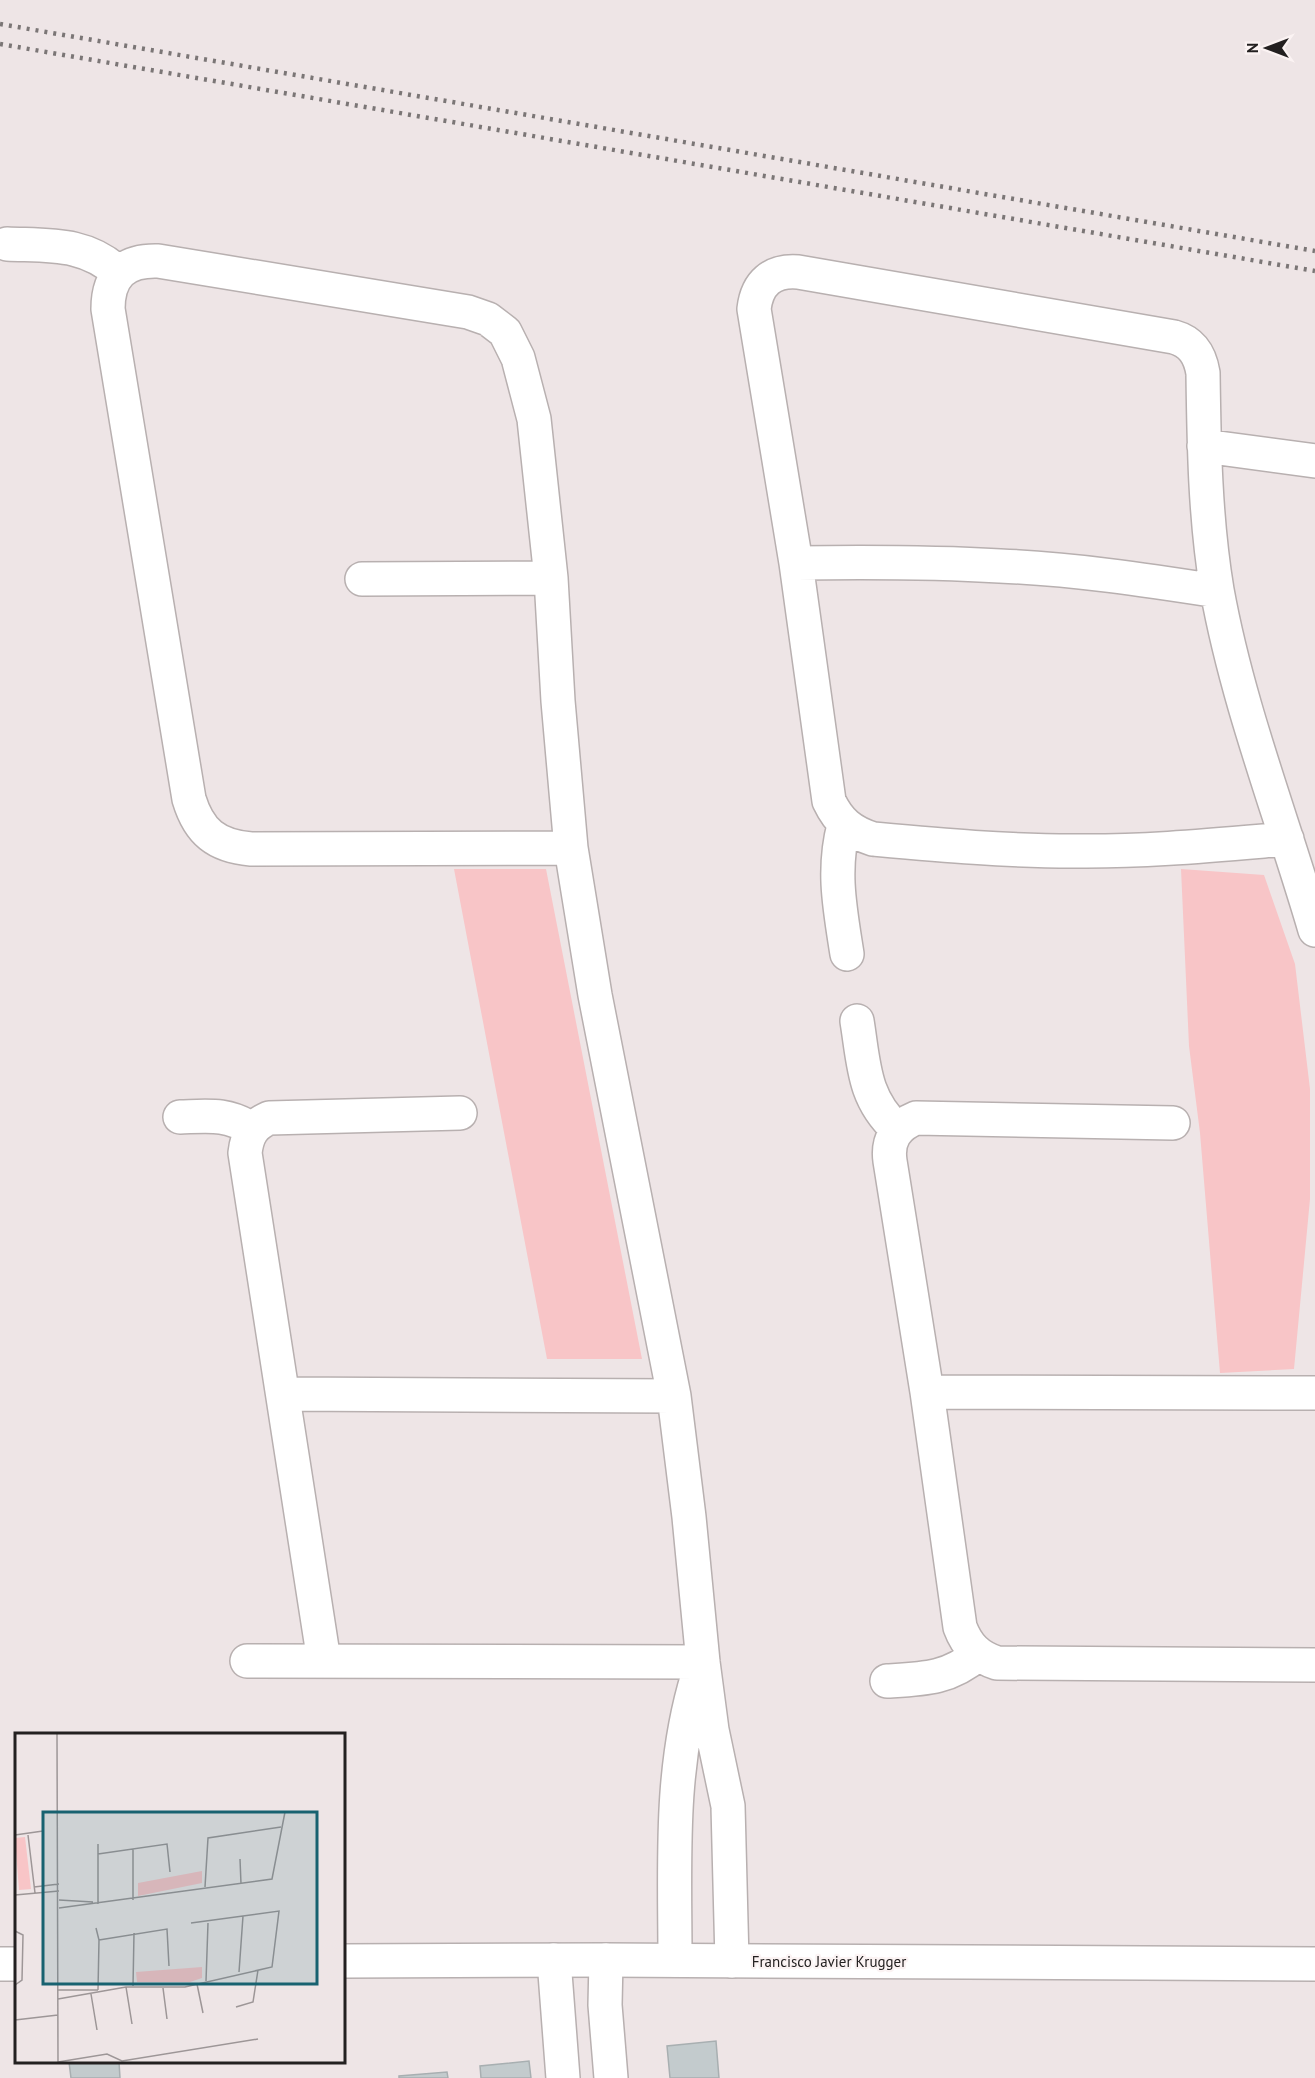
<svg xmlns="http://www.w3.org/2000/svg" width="1315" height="2078" font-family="'PT Sans',sans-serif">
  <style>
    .green { fill: #f8c5c7 }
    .building { fill: #c3cbcd; stroke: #a8afb1; stroke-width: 1.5 }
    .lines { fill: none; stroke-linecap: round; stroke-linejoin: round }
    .minor-casing { stroke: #b8b0b0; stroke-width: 36 }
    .major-casing { stroke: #b8b0b0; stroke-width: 36 }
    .minor { stroke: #fff; stroke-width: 33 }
    .major { stroke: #fff; stroke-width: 33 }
    .rail { stroke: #7b7676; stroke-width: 4.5; stroke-dasharray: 3 6; stroke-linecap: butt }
    .labels { text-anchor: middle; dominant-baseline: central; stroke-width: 4.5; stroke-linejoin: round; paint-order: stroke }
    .street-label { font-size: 15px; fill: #232020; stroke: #fbf3f3 }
    .inset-road { fill: none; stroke: #9d9697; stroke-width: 1.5 }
    .view { fill: #186270; fill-opacity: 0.15; stroke: #186270; stroke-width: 3 }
    .inset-edge { fill: none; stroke: #232020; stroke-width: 3 }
  </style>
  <rect width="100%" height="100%" fill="#eee5e6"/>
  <!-- green -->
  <path class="green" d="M454,869H546L642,1359H547Z
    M1181,869L1264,875L1295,964L1310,1089V1199L1294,1369L1220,1373L1200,1133L1189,1046Z"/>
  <!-- building -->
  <path class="building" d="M716,2041L719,2078H670L667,2046Z
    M529,2061L531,2078H481L480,2066Z
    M69,2062H119L120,2078H71Z
    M447,2072L448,2078H399V2076Z"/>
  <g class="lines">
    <!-- minor casing -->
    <g class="minor-casing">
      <path id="minor" d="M7,244C50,246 85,242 119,273
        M1204,446L1315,461
        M796,563C864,562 932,562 1000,566C1073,569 1146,580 1217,591
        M362,579L551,578
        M844,825C832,870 840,909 847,954
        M1287,839C1216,845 1145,852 1073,851C1006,851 940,845 873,839C851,832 839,822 829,801L796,563L754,309C757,283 772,270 798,272L1174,337C1192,342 1200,355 1203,373C1204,446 1205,518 1217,590C1238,706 1282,817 1315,930
        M571,848L251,849C216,846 199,832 189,799L108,309C108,275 125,260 158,261L468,312L488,319L505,332L518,358L534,419L551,578L558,701L571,848L595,995L674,1396L689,1517L703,1662L712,1730L728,1806L732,1961
        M857,1021C864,1064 863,1098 897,1129
        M180,1117C209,1116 227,1113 252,1129
        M1173,1123L916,1118C896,1126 887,1140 890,1161L927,1392L960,1627C967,1646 978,1657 997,1663L1315,1665
        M927,1392L1315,1393
        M283,1394L674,1396
        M247,1661L703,1662
        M324,1661L245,1153C247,1135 253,1125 269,1118L460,1113
        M887,1681C923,1679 949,1679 978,1654
        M554,1960L563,2078
        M606,1960L605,2005L611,2078
        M675,1960C675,1864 669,1769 698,1675"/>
    </g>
    <!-- major casing -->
    <g class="major-casing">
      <path id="major" d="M344,1961L606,1960L1315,1964
        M0,1964H16"/>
    </g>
    <!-- minor -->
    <use href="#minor" class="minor"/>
    <!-- major -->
    <use href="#major" class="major"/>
    <!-- rail -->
    <path class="rail" d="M0,24L1315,251
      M0,44L1315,271"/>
  </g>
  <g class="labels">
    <!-- street labels -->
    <g class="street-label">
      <text x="829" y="1961">Francisco Javier Krugger</text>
    </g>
  </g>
  <!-- overview -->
  <g transform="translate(15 1733)">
    <rect width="330" height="330" fill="#eee5e6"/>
    <path d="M10,104L16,156L4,157L0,105ZM187,138V150L123,163V150ZM187,234V245L175,249H122L121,239Z" fill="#f8c5c7"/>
    <path class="inset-road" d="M42,1L43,329M0,102L28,98M13,102L20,160M83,121L152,111L155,139M225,126L226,151M19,154L44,151M190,154L193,105L266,94M0,162L44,158M44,167L78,169M118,167V116M83,171V111M44,175L257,146L270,79M81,195L84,207L83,257M0,198L8,202L7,247L0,252M84,207L152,196L154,233M224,239L228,183M191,248L193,190M182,251L188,280M118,253L119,200M111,254L117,291M148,255L152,286M43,257H83M76,261L82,297M43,266L111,254H170L257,234L264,178L176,190M221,274L238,269L243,237M0,287L43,282M43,329L92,321L107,328L243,306"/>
    <path class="view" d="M28,79H302V251H28Z"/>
    <rect width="330" height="330" class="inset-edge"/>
  </g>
  <!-- north arrow -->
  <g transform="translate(1267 48) rotate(270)" stroke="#fbf3f3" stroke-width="4.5" paint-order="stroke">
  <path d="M0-4.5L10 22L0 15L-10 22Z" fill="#232020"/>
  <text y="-9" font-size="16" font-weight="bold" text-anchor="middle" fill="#232020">N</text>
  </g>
</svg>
